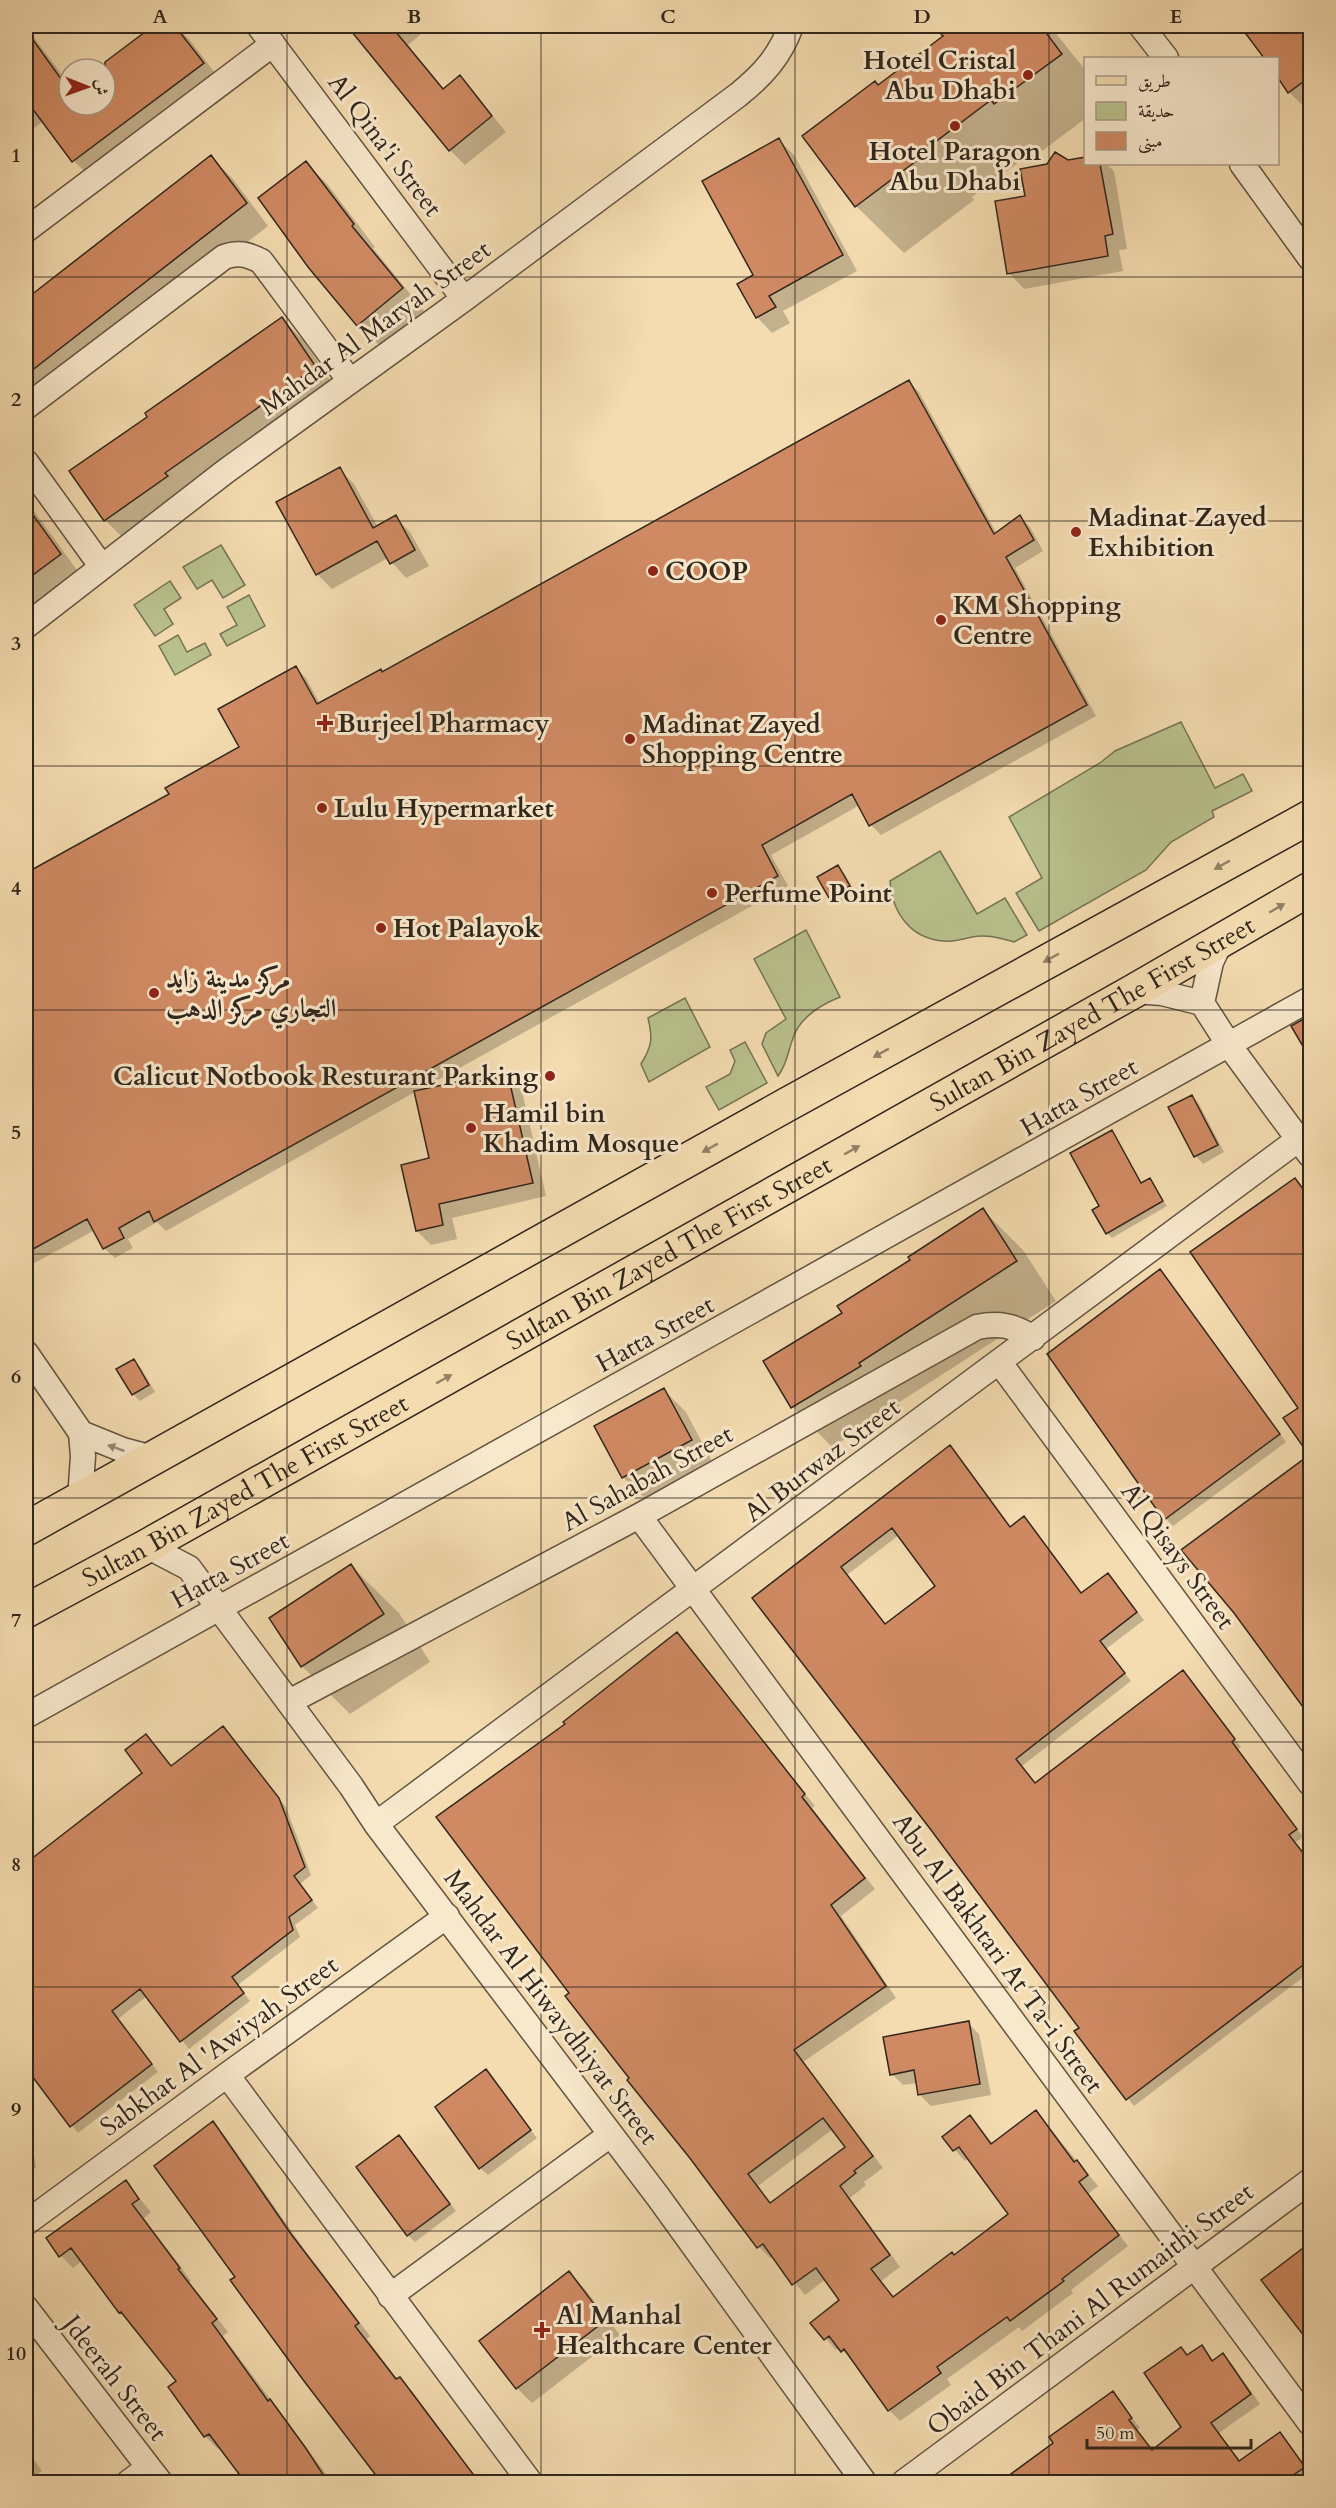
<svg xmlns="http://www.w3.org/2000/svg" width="1336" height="2508" font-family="Cardo,Amiri,serif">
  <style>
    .green { fill: #b9c18d; stroke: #747454; stroke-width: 1.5 }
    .shadow { fill: #0003; fill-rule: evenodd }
    .building { fill: #d08a63; stroke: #30261c; stroke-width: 1.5; fill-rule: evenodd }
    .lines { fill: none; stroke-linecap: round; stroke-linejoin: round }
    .street-casing { stroke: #615441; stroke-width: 27 }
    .primary-casing { stroke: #30261c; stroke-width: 36 }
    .street { stroke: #f8e8cc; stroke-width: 24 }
    .primary { stroke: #f4dcb0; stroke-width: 33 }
    .oneway { fill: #928166 }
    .oneway2 { fill: #948774 }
    .grid { fill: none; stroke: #30261c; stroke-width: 1.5; stroke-opacity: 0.55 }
    .poi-dot { fill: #8f2418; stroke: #f8e8cc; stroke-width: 2 }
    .labels { text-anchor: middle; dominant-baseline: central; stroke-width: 6; stroke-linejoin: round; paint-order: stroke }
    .poi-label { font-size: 26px; font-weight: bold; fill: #30261c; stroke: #f8e8cc; text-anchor: start }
    .street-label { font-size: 26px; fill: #30261c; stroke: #f8e8cc }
    .neatline { fill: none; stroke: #30261c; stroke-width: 2 }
    .grid-label { font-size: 20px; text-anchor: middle; font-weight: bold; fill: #30261c }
  </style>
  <rect width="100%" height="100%" fill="#f4dcb0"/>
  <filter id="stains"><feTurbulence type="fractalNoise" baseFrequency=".00333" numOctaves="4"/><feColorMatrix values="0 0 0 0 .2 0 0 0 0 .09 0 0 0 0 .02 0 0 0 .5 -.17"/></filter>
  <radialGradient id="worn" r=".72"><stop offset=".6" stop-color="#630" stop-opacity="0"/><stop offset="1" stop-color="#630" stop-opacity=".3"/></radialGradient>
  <!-- green -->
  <path class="green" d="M221,545L245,585L223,598L212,580L197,589L183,567Z
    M170,581L181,598L164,609L173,624L155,636L134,605Z
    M249,595L265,626L227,646L220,634L237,625L227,607Z
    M178,635L187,652L205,643L211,655L175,675L159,646Z
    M1181,722L1215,788L1243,774L1252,791L1212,811L1214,817L1171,842L1146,870L1039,931L1016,893L1042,878L1009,817L1100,763L1115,751Z
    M940,851L977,914L1005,898L1027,935L1014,942C1000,938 987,934 972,937C963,939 954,942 944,941C911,939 892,913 890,881Z
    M806,930L840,997C820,1005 798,1019 792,1041C787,1055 787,1064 778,1076L762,1044L766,1033L786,1019L754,959Z
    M685,998L710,1047L649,1082L641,1064C652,1046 653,1039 648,1018Z
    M745,1042L767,1083L719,1110L706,1087L730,1074L735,1061L730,1050Z"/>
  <!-- shadow -->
  <path class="shadow" d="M135,26H148L141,31Z
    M155,26H175L189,39L225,86L96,183L74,161L43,121L32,130L26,124V27L69,84V105H105V69H97Z
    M349,26H427L428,28L408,45L445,90L460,77L506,132L465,165L450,150Z
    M957,26H1050L1086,71V118L1042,151L1039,147L972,197L974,200L904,253L856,206L878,86Z
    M1242,26H1310V113L1289,92L1278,75V58H1266Z
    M779,140L794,155L857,271L783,311L790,323L772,333L757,317L755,276Z
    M211,157L233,179L268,226L26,415V301Z
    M1067,162L1106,164L1114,171L1127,249L1119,250L1123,271L1024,289L1009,273L1027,197Z
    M306,163L328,185L375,247L373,248L424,311L381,347L359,325L309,266Z
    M282,319L304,341L337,390L127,542L105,520L149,417Z
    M909,382L919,392L997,534L1020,517L1030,527L1043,551L1015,568L1096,716L881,835L871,825L860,805L771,855L788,886L418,1091L471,1080L475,1084L508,1077L522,1091L546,1196L452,1218L457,1239L431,1245L417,1231L430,1160L415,1092L166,1231L157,1222L128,1239L133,1248L115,1258L104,1248L95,1230L29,1266L26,1262V875L171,795L241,748L296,668L306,678L320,704L383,673Z
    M339,469L354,484L378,527L395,517L410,532L429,566L406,578L388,558L332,589L317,574Z
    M26,500L82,577L36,611L26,601Z
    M838,867L845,874L856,894L837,904L830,897Z
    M1192,1096L1199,1104L1224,1152L1203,1164L1196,1156L1170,1108Z
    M1112,1132L1142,1184L1149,1180L1167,1206L1112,1238L1107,1233L1101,1207Z
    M983,1210L1023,1250L1056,1301L898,1403L900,1406L832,1447L793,1407L765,1361L844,1313Z
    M1167,1279L1286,1442L1173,1526L1166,1519Z
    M134,1360L141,1368L155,1392L140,1401L133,1394Z
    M664,1390L686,1412L713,1463L646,1499L623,1477Z
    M957,1454L1011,1528L1031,1526L1082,1594L1115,1582L1144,1620L1106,1649L1131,1681L1022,1766L1036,1785L1183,1672L1241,1747L1238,1750L1303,1837L1295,1843L1310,1863V1972L1134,2106L1076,2032L1081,2028L929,1825L755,1598ZM899,1535L937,1586L886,1625L847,1575Z
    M351,1566L399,1613L430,1662L350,1714L302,1666L272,1618Z
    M677,1634L815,1806L812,1808L875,1889L841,1916L896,1998L803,2062L883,2168L864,2182L866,2185L850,2198L900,2267L881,2281L894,2298L955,2256L1010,2214L969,2159L965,2161L944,2138L970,2117L993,2144L1036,2112L1098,2186L1088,2194L1128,2246L1071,2290L1073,2293L1022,2331L1019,2327L947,2379L951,2385L900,2421L889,2410L854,2361L840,2348L836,2350L812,2323L841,2300L826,2279L805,2295L773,2256L770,2258L759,2247L631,2079L572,1993L567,1724ZM833,2129L847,2147L771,2204L758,2186Z
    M223,1728L286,1807L311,1875L300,1884L318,1908L295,1925L300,1937L238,1985L250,2001L189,2049L147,1996L118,2019L158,2072L78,2133L26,2066V1865L144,1773L146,1736L172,1767Z
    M968,2023L979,2034L991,2095L931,2106L920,2095L917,2083L903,2085L892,2074Z
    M486,2071L537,2138L488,2175L480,2168Z
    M26,2119L29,2123L36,2168L26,2169Z
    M213,2123L225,2136L304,2249L370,2336L367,2339L398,2380L400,2379L412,2391L479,2482H383L305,2380L237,2277Z
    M406,2144L456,2211L415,2242L408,2235Z
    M126,2182L151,2212L144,2218L191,2281L189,2282L228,2332L223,2336L332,2482H247L220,2447L218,2449L205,2436L170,2387L178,2381L120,2312L82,2261L73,2268L61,2256Z
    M569,2273L584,2288L620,2335L532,2403L517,2388L481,2341Z
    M1202,2347L1214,2361L1222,2355L1232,2364L1260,2404L1219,2433L1241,2462L1280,2434L1310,2474V2479L1305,2482H1004L1055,2443L1113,2393L1140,2428L1137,2430L1153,2451L1183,2427L1181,2349L1188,2356Z
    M26,2448L42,2471L27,2482H26Z"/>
  <!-- building -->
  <path class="building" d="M153,26H175L204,63L72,162L26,100V30L69,90V105H105V62Z
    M347,26H391L443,89L460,75L492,116L449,151Z
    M952,26H1041L1062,54L994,104L991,100L926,149L928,152L855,207L802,136L875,81L878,85L943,36L941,34Z
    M1240,26H1311V76L1288,93L1278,78V58H1264Z
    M779,138L843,255L769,296L776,307L756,318L737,284L753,275L702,181Z
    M1055,152L1068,160L1086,157V164H1100L1113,234L1105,236L1108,256L1007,274L995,201L1025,196L1020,169L1047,164Z
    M211,155L247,203L26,375V299Z
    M306,161L354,224L352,226L403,288L357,326L308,267L258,198Z
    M282,317L316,367L165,473L168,476L104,521L69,471L147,417L145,413Z
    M909,380L994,534L1020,515L1034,540L1006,557L1087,705L869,826L852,794L762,845L778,876L154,1222L149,1211L119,1228L124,1238L103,1249L87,1219L26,1253V873L169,794L165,788L239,747L218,709L296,666L317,704L381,669L382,672Z
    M340,467L373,528L396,515L415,550L390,564L377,541L316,575L276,502Z
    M26,505L61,554L26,580Z
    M838,865L850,886L829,898L817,877Z
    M1311,1015V1060L1291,1026Z
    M508,1075L533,1183L439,1204L443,1225L416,1231L401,1165L429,1158L414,1091L471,1079L472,1083Z
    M1192,1095L1218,1145L1194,1157L1168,1107Z
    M1112,1130L1141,1183L1150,1178L1163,1201L1106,1234L1092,1210L1099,1206L1070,1153Z
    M1295,1178L1311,1200V1718L1234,1613L1181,1550L1309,1455L1283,1418L1298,1408L1190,1252Z
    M983,1208L1017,1261L859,1363L861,1366L791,1408L763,1361L842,1313L837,1306L910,1260L908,1257Z
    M1160,1269L1280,1434L1164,1520L1047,1354Z
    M134,1359L149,1385L132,1395L116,1369Z
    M664,1388L692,1440L622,1478L594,1426Z
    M950,1445L1010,1527L1024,1516L1081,1593L1108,1573L1137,1612L1100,1641L1125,1673L1016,1759L1035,1783L1183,1670L1235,1739L1232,1742L1297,1829L1289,1835L1311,1863V1959L1126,2100L1074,2031L1079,2028L928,1826L752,1598ZM892,1528L935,1586L885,1624L841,1567Z
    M351,1564L384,1614L301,1667L269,1618Z
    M677,1632L805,1794L802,1797L865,1878L831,1905L886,1986L794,2050L873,2156L854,2171L856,2173L840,2186L890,2255L871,2269L893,2297L952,2252L954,2255L1008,2214L959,2147L953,2151L942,2137L970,2115L991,2144L1036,2110L1074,2162L1077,2160L1088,2175L1079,2182L1119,2235L1062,2279L1064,2281L1010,2321L1007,2317L937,2367L941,2373L888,2411L844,2349L841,2352L829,2336L824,2340L810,2323L839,2300L816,2268L792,2285L763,2244L757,2248L689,2157L627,2080L629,2078L565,1996L569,1993L436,1817L565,1724L563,1722ZM823,2118L845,2147L770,2203L748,2174Z
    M223,1726L279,1798L305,1867L294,1876L312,1900L289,1917L293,1930L232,1977L244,1993L180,2042L140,1989L112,2011L152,2064L70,2127L26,2068V1863L142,1773L125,1750L146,1734L171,1766Z
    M969,2021L980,2084L918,2095L914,2070L890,2075L883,2037Z
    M486,2069L531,2130L479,2169L435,2107Z
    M213,2121L291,2234L359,2323L355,2326L396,2379L400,2377L479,2482H381L304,2381L230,2280L235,2277L154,2166Z
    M399,2135L450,2204L407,2236L356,2167Z
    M126,2180L139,2199L132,2204L180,2268L178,2269L217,2319L212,2323L268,2401L270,2399L305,2447L328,2482H245L209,2434L204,2437L168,2387L176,2381L121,2312L119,2313L71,2248L59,2257L46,2238Z
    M1311,2242V2345L1261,2280Z
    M569,2271L606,2320L516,2389L479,2341Z
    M1202,2345L1212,2361L1223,2353L1251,2394L1211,2423L1239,2461L1280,2432L1305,2467L1283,2482H1000L1053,2443L1049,2437L1113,2391L1132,2418L1129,2420L1152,2450L1181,2427L1144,2373L1181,2347L1187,2355Z"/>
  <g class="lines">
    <!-- street casing -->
    <g class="street-casing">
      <path id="street" d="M259,26L464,299
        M1141,26L1166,58
        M1242,164L1310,258
        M26,230L273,44
        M26,407L224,257C238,252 247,254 261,261L350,381
        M26,462L102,567
        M26,626L226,471L464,299L738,95C763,75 780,56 791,26
        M1221,941L1211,962L1202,1003L1229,1045L1310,1155
        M1134,991L1162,993L1202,1003
        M26,1353L81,1433L83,1456L80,1499
        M1000,1363L1310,1783
        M81,1433L123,1450L153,1458
        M639,1516L1310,2423
        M147,1546L189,1568L351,1786L376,1824L659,2198L864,2482
        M289,1702L639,1516L977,1327C999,1322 1015,1326 1033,1338
        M26,1716L1310,999
        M376,1824L1299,1139
        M227,2075L530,2482
        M26,2223L227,2075L447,1916
        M390,2296L610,2135
        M26,2308L160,2482
        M129,2482L148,2468
        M904,2482L1310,2181"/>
    </g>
    <!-- primary casing -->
    <g class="primary-casing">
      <g id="primary">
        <path d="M26,1529L788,1104L1310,817"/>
        <path id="s1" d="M26,1611L147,1546L1134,991L1310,889"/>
      </g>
    </g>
    <!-- street -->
    <use href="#street" class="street"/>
    <!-- primary -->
    <use href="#primary" class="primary"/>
  </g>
  <!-- one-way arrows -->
  <defs><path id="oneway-solid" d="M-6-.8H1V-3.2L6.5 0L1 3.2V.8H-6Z" transform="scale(1.5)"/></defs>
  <g class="oneway">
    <use href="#oneway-solid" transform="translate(1222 865) rotate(151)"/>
    <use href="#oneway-solid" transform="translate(1277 908) rotate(-30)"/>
    <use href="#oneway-solid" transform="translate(1051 958) rotate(151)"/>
    <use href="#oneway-solid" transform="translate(881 1053) rotate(151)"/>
    <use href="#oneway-solid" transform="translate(710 1148) rotate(151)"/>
    <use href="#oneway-solid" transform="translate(852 1150) rotate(-29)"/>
    <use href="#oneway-solid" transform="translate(444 1379) rotate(-29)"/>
  </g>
  <use class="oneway2" href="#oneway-solid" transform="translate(116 1448) rotate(-160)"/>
  <!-- grid -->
  <path class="grid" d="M287,26V2482M541,26V2482M795,26V2482M1049,26V2482M26,277H1310M26,521H1310M26,766H1310M26,1010H1310M26,1254H1310M26,1498H1310M26,1742H1310M26,1987H1310M26,2231H1310"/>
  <!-- markers -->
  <g class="poi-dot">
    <circle cx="1028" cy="75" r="6"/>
    <circle cx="955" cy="126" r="6"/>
    <circle cx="1076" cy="532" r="6"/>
    <circle cx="653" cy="571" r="6"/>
    <circle cx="941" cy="620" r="6"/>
    <path d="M322 714h6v6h6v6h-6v6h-6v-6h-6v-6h6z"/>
    <circle cx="630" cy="739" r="6"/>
    <circle cx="322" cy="808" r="6"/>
    <circle cx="712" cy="893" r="6"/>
    <circle cx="381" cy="928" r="6"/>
    <circle cx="154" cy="993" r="6"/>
    <circle cx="550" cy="1076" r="6"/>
    <circle cx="471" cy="1128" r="6"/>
    <path d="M539 2321h6v6h6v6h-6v6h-6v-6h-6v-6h6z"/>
  </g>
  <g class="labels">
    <!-- poi labels -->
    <g class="poi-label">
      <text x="1016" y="60" text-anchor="end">Hotel Cristal<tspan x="1016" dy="30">Abu Dhabi</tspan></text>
      <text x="955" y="151" text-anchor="middle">Hotel Paragon<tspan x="955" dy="30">Abu Dhabi</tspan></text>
      <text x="1088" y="517">Madinat Zayed<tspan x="1088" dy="30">Exhibition</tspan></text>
      <text x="665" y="571">COOP</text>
      <text x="953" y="605">KM Shopping<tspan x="953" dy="30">Centre</tspan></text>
      <text x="337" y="723">Burjeel Pharmacy</text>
      <text x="642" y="724">Madinat Zayed<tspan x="642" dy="30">Shopping Centre</tspan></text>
      <text x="334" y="808">Lulu Hypermarket</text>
      <text x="724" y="893">Perfume Point</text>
      <text x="393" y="928">Hot Palayok</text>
      <text x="166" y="978">مركز مدينة زايد<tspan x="166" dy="30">التجاري مركز الدهب</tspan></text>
      <text x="538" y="1076" text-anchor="end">Calicut Notbook Resturant Parking</text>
      <text x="483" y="1113">Hamil bin<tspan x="483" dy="30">Khadim Mosque</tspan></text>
      <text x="556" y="2315">Al Manhal<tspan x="556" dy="30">Healthcare Center</tspan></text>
    </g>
    <!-- street labels -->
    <g class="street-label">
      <text transform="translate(385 145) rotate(53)">Al Qina'i Street</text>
      <text transform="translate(375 328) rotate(-36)">Mahdar Al Maryah Street</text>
      <text stroke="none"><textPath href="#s1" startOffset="1222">Sultan Bin Zayed The First Street</textPath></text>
      <text transform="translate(1079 1097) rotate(-30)">Hatta Street</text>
      <text stroke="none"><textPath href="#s1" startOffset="736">Sultan Bin Zayed The First Street</textPath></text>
      <text transform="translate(655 1334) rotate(-29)">Hatta Street</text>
      <text transform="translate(822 1460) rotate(-37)">Al Burwaz Street</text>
      <text transform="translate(647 1478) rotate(-29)">Al Sahabah Street</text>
      <text stroke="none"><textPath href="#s1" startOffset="250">Sultan Bin Zayed The First Street</textPath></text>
      <text transform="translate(1178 1556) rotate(54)">Al Qisays Street</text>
      <text transform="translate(230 1570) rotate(-29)">Hatta Street</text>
      <text transform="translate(998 1953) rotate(54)">Abu Al Bakhtari At Ta-i Street</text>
      <text transform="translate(551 2007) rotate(53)">Mahdar Al Hiwaydhiyat Street</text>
      <text transform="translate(219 2046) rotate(-36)">Sabkhat Al 'Awiyah Street</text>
      <text transform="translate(1090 2309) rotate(-37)">Obaid Bin Thani Al Rumaithi Street</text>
      <text transform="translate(115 2378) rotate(52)">Jdeerah Street</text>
    </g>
  </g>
  <!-- margin -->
  <rect width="1336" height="2508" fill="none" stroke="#f4dcb0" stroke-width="66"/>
  <!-- legend -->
  <rect x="1084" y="57" width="195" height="108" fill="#f8e8cc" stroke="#a89a86" stroke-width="1.5"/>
  <rect x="1096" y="76" width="30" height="9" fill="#f4dcb0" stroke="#a89a86" stroke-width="1.5"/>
  <text x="1138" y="87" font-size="18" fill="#30261c">طريق</text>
  <rect x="1096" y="102" width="30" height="18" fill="#b9c18d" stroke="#a89a86" stroke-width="1.5"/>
  <text x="1138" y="117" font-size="18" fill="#30261c">حديقة</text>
  <rect x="1096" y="132" width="30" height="18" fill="#d08a63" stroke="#a89a86" stroke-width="1.5"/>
  <text x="1138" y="147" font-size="18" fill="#30261c">مبنى</text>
  <!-- north arrow -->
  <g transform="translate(87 87) rotate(91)"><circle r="28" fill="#f8e8cc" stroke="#a89a86" stroke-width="1.5"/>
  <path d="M0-4.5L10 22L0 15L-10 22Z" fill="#8f2418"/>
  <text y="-9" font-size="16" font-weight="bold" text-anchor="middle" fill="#30261c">ش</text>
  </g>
  <!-- scale -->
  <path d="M1087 2439v9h164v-9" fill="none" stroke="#30261c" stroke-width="3"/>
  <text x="1096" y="2439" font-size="18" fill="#30261c" stroke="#f8e8cc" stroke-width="4.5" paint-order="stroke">50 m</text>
  <rect x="33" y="33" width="1270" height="2442" class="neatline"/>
  <g class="grid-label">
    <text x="160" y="23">A</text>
    <text x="414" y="23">B</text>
    <text x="668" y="23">C</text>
    <text x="922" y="23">D</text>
    <text x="1176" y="23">E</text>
    <text x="16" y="162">1</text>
    <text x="16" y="406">2</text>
    <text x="16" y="650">3</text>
    <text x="16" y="895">4</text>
    <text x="16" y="1139">5</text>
    <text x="16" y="1383">6</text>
    <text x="16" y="1627">7</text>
    <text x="16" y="1871">8</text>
    <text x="16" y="2116">9</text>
    <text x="16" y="2360">10</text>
  </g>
  <rect width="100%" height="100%" filter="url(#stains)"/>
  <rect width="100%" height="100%" fill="url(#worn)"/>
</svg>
